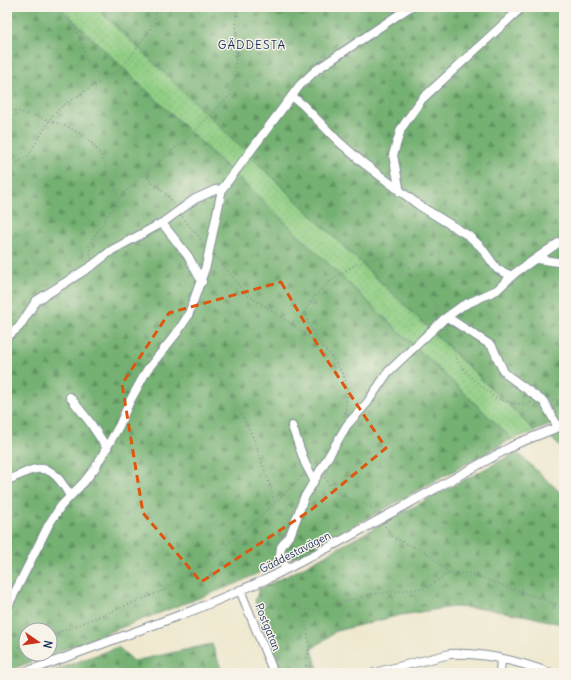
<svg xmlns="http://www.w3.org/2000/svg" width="571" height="680" font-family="Delius,sans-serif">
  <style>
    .grass { fill: url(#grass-dots); stroke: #567e71 }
    .forest { fill: url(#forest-firs); stroke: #487068; fill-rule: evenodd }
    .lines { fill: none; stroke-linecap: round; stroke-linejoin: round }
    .minor-casing { stroke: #848c96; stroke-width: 10 }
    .path { stroke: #848c96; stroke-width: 1.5; stroke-dasharray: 1 3; stroke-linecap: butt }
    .minor { stroke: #fff; stroke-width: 8 }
    .marked { fill: none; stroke: #de5710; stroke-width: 3; stroke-dasharray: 8 5; stroke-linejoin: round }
    .labels { text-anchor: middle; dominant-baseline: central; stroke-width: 3; stroke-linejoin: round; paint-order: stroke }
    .street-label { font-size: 11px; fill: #1b2f5e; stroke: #f7f3e8 }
    .neighbourhood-label { font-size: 12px; letter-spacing: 1px; fill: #1b2f5e; stroke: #f7f3e8 }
  </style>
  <defs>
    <pattern id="grass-dots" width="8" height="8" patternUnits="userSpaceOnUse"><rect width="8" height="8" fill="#90ce84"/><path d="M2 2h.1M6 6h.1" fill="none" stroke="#7cb174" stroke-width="1.8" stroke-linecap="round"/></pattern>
    <pattern id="forest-firs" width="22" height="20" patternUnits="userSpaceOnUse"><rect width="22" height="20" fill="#74b172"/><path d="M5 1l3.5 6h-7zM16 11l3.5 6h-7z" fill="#5e9061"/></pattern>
  </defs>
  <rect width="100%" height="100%" fill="#f7f3e8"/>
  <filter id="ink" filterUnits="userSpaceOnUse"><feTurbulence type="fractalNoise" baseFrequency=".025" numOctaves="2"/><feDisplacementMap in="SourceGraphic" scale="8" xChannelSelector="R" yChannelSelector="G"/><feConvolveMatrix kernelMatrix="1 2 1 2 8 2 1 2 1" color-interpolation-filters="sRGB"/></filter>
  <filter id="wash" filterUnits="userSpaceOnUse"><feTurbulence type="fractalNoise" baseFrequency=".012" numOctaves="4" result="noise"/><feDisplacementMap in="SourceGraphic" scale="16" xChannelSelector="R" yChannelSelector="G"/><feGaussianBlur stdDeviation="0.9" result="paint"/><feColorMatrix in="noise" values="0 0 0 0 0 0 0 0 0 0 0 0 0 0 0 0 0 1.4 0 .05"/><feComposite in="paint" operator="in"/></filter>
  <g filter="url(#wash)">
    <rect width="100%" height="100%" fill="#eee8ce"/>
    <!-- grass -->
    <path class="grass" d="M59,7H96L535,431L512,439Z"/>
    <!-- forest -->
    <path class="forest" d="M7,7H59L512,439L304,553L274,565L238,583L7,671ZM26,630H50V654H26Z
      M96,7H564V420L535,431Z
      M564,432V451L550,437Z
      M517,452L564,496V625L528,616L486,609L453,607L401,615L336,631L312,649L319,673H281L255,601L259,589L293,573L383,523Z
      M212,644L222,671L215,673H47L118,647L134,661Z"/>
  </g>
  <g filter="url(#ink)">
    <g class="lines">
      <!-- minor casing -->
      <g class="minor-casing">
        <path id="minor" d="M293,97L303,105L338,141L362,162L420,206L469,236L481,247L497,269L512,276
          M400,192L393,155L401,129L407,120L422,99L522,7
          M162,223L188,256L202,282
          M537,259L564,263
          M447,317L492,346L503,370
          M7,337L19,327L36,301L93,265L112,250L162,223L195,199L215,190L222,189
          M507,375L544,402L558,427
          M70,397L89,421L107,448
          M292,426L305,463L314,480
          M7,481C13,477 18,476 24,473C48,461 59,476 70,496
          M286,569L280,555L281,547L291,533L304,498L347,425L367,403L388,372L444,319L462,306L497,290L515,273L564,239
          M240,590L274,673
          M7,608L49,524L61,506L84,482L95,468L119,426L130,401L147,370L176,334L188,316L206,266L222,189L300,85L316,70L410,7
          M23,673L194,610L267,579L337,543L518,443L564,425
          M374,673L450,654C484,652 518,661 550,673
          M500,673L501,659"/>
      </g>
      <!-- path -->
      <path class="path" d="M65,7L81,41L87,61L101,80
        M7,108C39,119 83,123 101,156C108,170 113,185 119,199
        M7,169L28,156L52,116L62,106L118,70L130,58L150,29L159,7
        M144,175L168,196L175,206
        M182,217L203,242
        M215,255L245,293L316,341
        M91,258L89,246L91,241L119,199L143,174L185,140L222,104L230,95L235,77L237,7
        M192,323L214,368L233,398L252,435L271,488L274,504
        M446,328L458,362L474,380L497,399L517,404L532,403
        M552,401L564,398
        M344,417C346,405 349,392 345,380C336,354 311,343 305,311C319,283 372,243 404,263C419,272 432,298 440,313
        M325,477C337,505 365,497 376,513
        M385,526L393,537L427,553L450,573H468L564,607
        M235,539L261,545L273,551
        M288,577C297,594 310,630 309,649C308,658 304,663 307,673
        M302,609L315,610L373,594L426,588L449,573
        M50,636L165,590L217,554L274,504L303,475
        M7,650L26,646"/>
      <!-- minor -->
      <use href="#minor" class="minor"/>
    </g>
  </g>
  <!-- marked area -->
  <path class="marked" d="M281,282L323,354L386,448L311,510L201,582L143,513L122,384L169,313Z"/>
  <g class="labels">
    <!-- street labels -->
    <g class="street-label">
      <text transform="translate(295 552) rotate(-27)">Gäddestavägen</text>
      <text transform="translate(268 627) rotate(68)">Postgatan</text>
    </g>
    <!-- neighbourhood labels -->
    <g class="neighbourhood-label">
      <text x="252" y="44">GÄDDESTA</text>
    </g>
  </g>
  <!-- margin -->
  <rect width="571" height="680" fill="none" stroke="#f7f3e8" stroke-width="24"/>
  <!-- north arrow -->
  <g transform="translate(38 642) rotate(103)"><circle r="19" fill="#f7f3e8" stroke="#9fa5b1"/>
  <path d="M0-3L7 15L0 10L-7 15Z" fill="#c8321e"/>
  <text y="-6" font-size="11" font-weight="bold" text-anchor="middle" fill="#1b2f5e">N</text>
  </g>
</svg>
